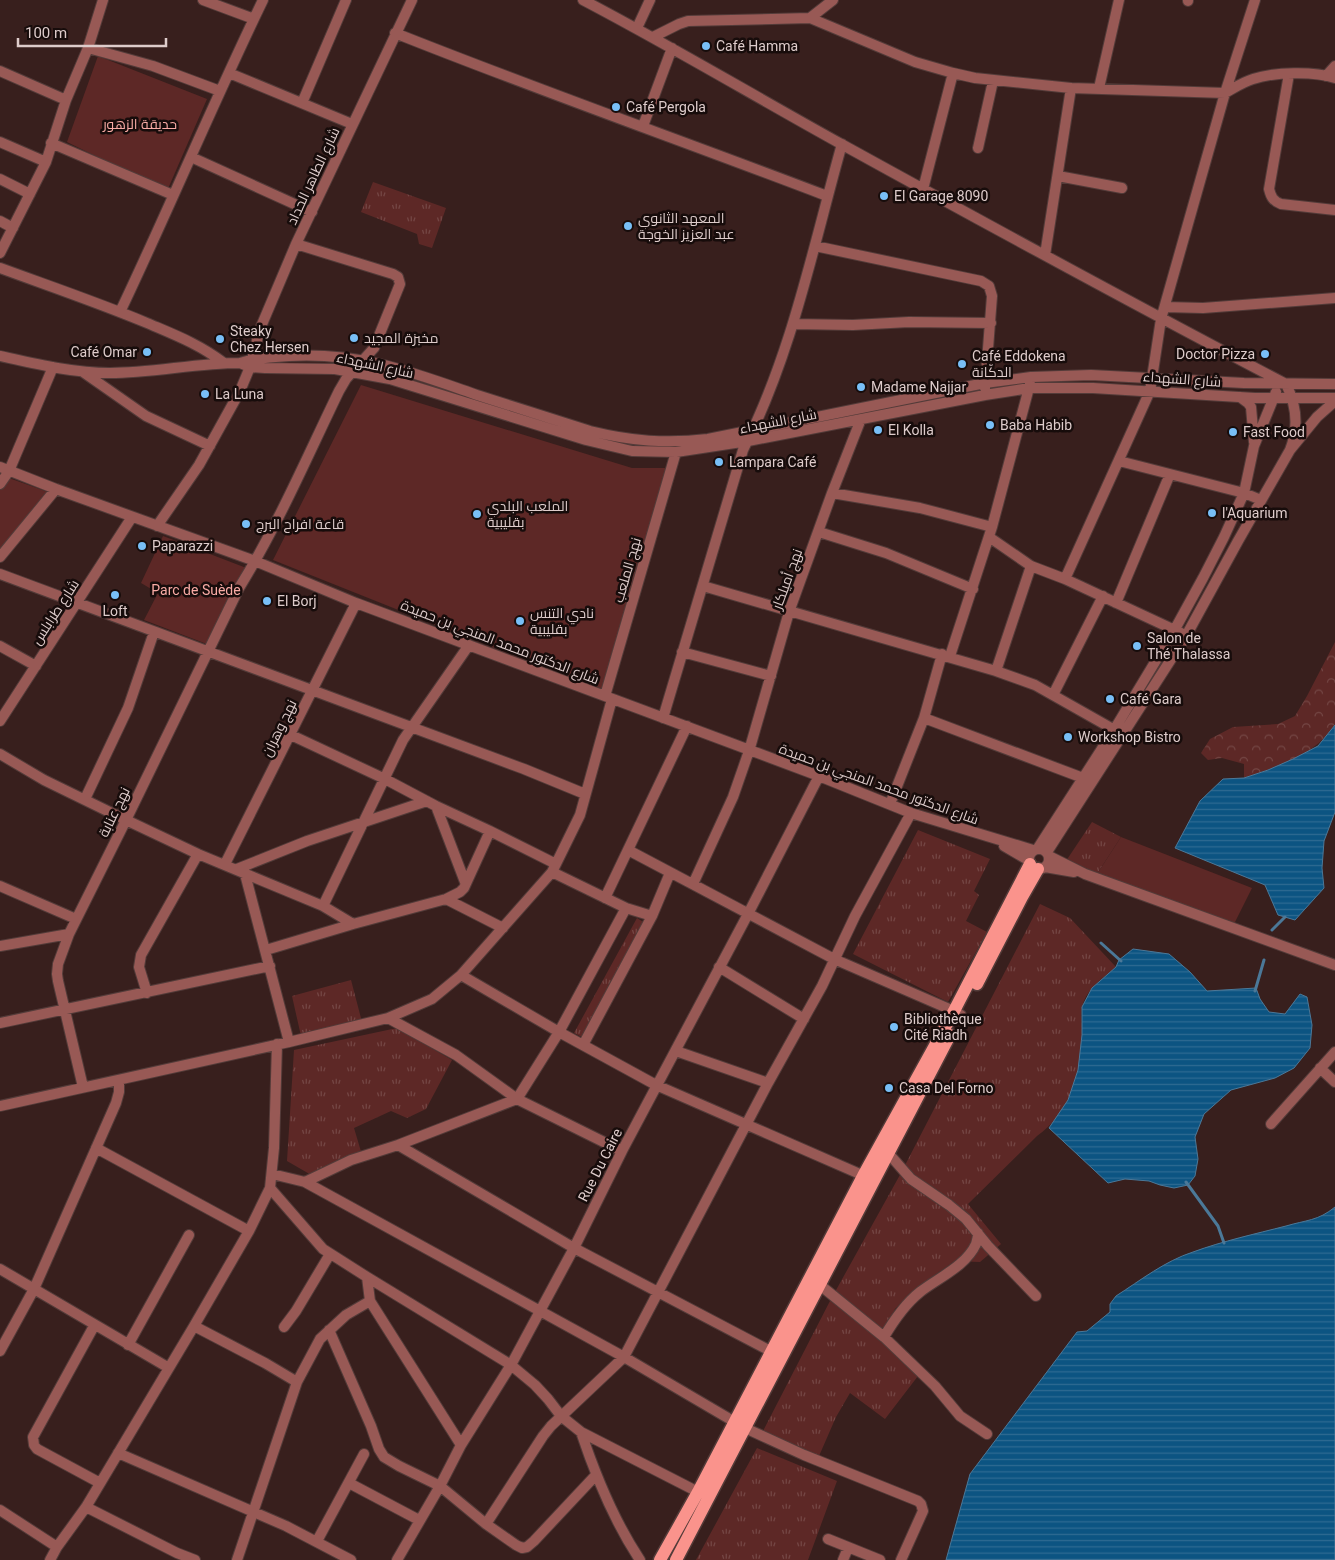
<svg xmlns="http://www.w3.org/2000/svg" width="1335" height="1560" font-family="Roboto,Cairo,sans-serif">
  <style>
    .grass { fill: url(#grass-tufts) }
    .forest { fill: url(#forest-crowns) }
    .green { fill: #5d2826 }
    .water { fill: url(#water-rules); stroke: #4b7898 }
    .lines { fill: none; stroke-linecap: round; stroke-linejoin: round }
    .stream { stroke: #4b7898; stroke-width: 3 }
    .minor-casing { stroke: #533b39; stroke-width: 12 }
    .major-casing { stroke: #533b39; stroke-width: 15 }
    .minor { stroke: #985955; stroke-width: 10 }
    .major { stroke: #fa938c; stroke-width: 12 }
    .poi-dot { fill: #78bff7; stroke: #170c0b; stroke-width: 2 }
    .labels { text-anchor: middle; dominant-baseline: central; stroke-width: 5; stroke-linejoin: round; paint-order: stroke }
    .poi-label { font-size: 14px; fill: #decccb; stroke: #170c0b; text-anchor: start }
    .park-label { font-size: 14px; fill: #f9aba5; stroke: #170c0b }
    .street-label { font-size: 14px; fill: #decccb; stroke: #170c0b }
  </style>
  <defs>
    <pattern id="grass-tufts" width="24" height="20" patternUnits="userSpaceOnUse" patternTransform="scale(1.25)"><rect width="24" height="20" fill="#5d2826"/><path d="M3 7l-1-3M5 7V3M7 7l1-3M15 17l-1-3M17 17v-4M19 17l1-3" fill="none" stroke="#744644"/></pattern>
    <pattern id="forest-crowns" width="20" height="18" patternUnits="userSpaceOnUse" patternTransform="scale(1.25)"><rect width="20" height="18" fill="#5d2826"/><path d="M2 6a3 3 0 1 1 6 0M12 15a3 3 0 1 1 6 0" fill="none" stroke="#744644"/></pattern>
    <pattern id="water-rules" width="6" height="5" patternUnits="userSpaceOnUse" patternTransform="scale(1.25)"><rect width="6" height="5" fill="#0c5482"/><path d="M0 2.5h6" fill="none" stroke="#2f6b92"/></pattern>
  </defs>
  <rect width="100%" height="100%" fill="#381f1d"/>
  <!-- grass -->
  <path class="grass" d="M373,182L446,208L432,248L419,244L417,234L361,212Z
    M1092,822L1121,837L1097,874L1066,861Z
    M918,830L990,859L974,891L979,895L966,921L987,932L948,1002L853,954Z
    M1040,904L1070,918L1116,967C1103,978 1085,990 1082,1008C1080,1016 1083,1026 1082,1035C1081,1073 1070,1113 1037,1136L968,1204L1001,1244L980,1262L955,1261L916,1288L895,1309L882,1339L918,1376L885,1419L850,1393L836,1417L819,1456L762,1433L830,1301L901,1173Z
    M637,918L649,926L590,1041L574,1033Z
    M351,980L362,1022L301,1036L292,996Z
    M397,1028L452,1060L426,1109L407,1118L391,1111L354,1128L362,1155L313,1176L287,1161L294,1050Z
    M757,1448L837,1481L808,1560H696Z"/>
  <!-- forest -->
  <path class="forest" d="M1335,642V724C1317,755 1276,767 1244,778V764L1222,758L1208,760L1201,753L1210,739L1233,727L1278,724L1295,716L1307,696Z"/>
  <!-- green -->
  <path class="green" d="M98,56L207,99L167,191L67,142Z
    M361,385L632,468H671L604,692L273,560Z
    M6,477L51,493L0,561V486Z
    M163,536L249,569L212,646L144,620L158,593L141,583Z
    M1121,837L1252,888L1233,926L1097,874Z"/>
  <!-- water -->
  <path class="water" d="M1335,725V812L1324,841L1322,868L1324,888L1295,920L1278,915L1265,885L1175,848L1200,801L1223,779L1244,778L1268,770L1293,759L1318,746Z
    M1133,949L1169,954L1190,972L1207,991L1256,988L1260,999L1269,1012L1285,1014L1300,994L1307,997L1312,1025L1310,1048L1294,1068L1275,1078L1231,1090L1204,1114L1195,1137L1198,1159L1195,1176L1188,1185L1174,1188L1160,1185L1149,1181L1125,1179L1108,1183L1049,1128L1068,1100L1078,1070L1082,1035V1007L1092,988L1116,967L1119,960Z
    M1335,1207V1560H946L970,1474L1077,1332L1087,1331L1110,1312V1304L1116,1296C1141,1280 1165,1261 1193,1252C1223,1241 1255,1234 1286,1226C1306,1220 1318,1221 1335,1207Z"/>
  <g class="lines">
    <!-- stream -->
    <path class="stream" d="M1272,930L1285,917
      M1101,943L1121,961
      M1255,991L1264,960
      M1186,1182L1218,1226L1224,1243"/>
    <!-- minor casing -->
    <g class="minor-casing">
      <path id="minor" d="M203,0L254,19
        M583,0C671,46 756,97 843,145C990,226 1137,306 1286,384C1297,406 1299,427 1290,450
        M1188,1V0
        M810,18L833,0
        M637,28L650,0
        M395,33C538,90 683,141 827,196
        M653,37L679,24L688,21L810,18L915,62L953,73L975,78L1071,88L1225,93C1234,88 1243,82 1253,79C1274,72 1314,71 1335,78
        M88,48L153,66L220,91
        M0,71L66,100
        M229,73L352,124
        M1289,74L1269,189C1271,197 1273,201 1281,204L1335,210
        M1326,76L1335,66
        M1099,88L1119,0
        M302,103L346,0
        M643,126L672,48
        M0,142L46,162
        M51,143L173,195
        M978,148L993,81
        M191,157L312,212
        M1058,176L1122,188
        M0,179L30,194
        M923,189L953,73
        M0,221L13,228
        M815,246L981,281L989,286L992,296L985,388
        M0,253L46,162L66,100L88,48L103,0
        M1045,255L1071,88
        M0,268C49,286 99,303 147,323C175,335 199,344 224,363
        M1165,307L1203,308L1335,298
        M120,312C169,209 213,103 263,0
        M793,324L853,325L909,322L991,323
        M0,356C36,364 73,373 110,373C153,373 196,363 240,363C256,358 272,357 289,356C361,352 411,372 477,395C515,407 552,419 590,431C631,441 666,444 708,439L985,383L1031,377L1091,375L1244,383L1335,384
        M240,363L250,367L265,368L335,369L390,379L586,440L632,451L676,452L748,441L985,395L1030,388H1093L1255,398H1335
        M83,372L146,416L210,446
        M1240,397L1248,403L1251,407L1254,442
        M1119,461L1244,493L1261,500
        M0,467L56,489L255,561L356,603L819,776L911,813L1033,850
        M0,484L9,471L53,367
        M832,493L920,508L992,527
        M157,526L199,465L240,391L250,367L260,329L296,244L412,0
        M819,532L886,553L973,589
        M989,537L1031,566L1065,579L1181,633
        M0,557L56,489
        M0,574L524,769L585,794
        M1065,579L1150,391L1161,319L1225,93L1255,0
        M703,586L996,671L1035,685L1120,733
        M1116,603L1170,474
        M0,646L36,666
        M682,652L771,676
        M950,656L992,527L1030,384
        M996,671L1031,566
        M1053,695L1103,596
        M605,696L676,452
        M663,718L743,450C792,354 813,247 842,144
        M924,718L1083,778
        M0,721L132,517
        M291,735L385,779L436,806L490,831L556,864
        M0,754L44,780L126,820L198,854L323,906L353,924L446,899L460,892L464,888L490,831
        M85,799L128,708L154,632
        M890,804L924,718L942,654
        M436,806L465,882
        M1004,846L1028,860
        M1038,848L1114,730L1175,629L1203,578L1224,537L1244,493L1254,446L1276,392
        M1029 859a10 10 0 1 1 20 0a10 10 0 1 1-20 0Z
        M628,850L834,959L954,1011L961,1015
        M1047,852L1186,636L1238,541L1290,450L1317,417L1335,401
        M1049,856L1085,874L1335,965
        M225,864L356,603
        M1045,867L1074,872
        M237,869L307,841L427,801
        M552,872L626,908L652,916
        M245,874L289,1042
        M693,884L733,797L749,751L789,612L832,493L861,419
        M0,886L76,919
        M605,898L687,726
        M446,899L503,928
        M323,906L403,740L469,645
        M0,946L69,934
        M266,950L353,924
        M719,967L804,1019
        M461,975L559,1032L656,1085L869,1178
        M147,993L139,967L141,955L198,854
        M388,1018L456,1055L517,1099L622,1151
        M0,1023L270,966
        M583,1045L652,916L670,873
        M676,1051L768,1083
        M1320,1068L1335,1082
        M83,1087L58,981L57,974L58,964L69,934L126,820L239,588C278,525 307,457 339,391L346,379L374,348L400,284L398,277L393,274L296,244
        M0,1106L289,1042L388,1018L432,999L461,975L552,872L580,815L612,699
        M1271,1124L1335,1052
        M398,1145L574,1248L778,1355
        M96,1148L249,1231
        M889,1154L911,1179L949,1205L966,1219L988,1246L1036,1296
        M272,1174L305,1182L351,1160L398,1145L517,1099L559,1032L626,908
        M305,1182L624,1357L745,1428L804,1455L918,1501L921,1504L923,1511L901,1560
        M270,1188L323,1249L367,1277L511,1365L535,1385L548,1399L561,1416L581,1432L704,1495
        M0,1269L169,1368
        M367,1277L370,1301L461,1445
        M820,1285L884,1337L935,1386L960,1416L987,1434
        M94,1326L33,1437L34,1445L37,1449L100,1483
        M194,1326L265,1363L297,1382
        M284,1327L296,1311L330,1254
        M329,1330L371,1426L379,1449L384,1457L399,1466L440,1486L486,1524L516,1545L522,1548L527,1547L534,1541L595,1476
        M884,1337C894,1320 905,1304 920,1292C938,1278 966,1266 976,1244C977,1241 978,1236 978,1233
        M128,1345L189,1235
        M0,1351L34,1289L116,1103L119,1092V1080
        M581,1432C596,1477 614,1521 640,1560
        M118,1453L286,1526L351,1560
        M349,1483L419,1520
        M86,1507L177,1553L195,1560
        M0,1510L57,1547
        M486,1524L543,1436L551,1426L624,1357L768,1083L822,986L855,916L911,813
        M828,1539L880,1560
        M317,1541L364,1454
        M50,1560L57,1547L86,1507L194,1326L249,1231L270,1188L274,1148L277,1044
        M237,1560L297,1382L320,1339L346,1315L370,1301
        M397,1560L440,1486L461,1445L511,1365L540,1311L574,1248L622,1151L748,914L819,776
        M843,1560L848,1548"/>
    </g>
    <!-- major casing -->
    <g class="major-casing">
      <path id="major" d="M977,984L1022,897L1038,869
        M660,1560L698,1492L863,1176L954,1011L1030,864
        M676,1560L950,1035"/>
    </g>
    <!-- minor -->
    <use href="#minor" class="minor"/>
    <!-- major -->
    <use href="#major" class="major"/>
  </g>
  <!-- markers -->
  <g class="poi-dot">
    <circle cx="706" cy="46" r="5"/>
    <circle cx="616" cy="107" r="5"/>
    <circle cx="884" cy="196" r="5"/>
    <circle cx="628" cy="226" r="5"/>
    <circle cx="354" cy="338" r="5"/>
    <circle cx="220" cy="339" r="5"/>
    <circle cx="147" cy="352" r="5"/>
    <circle cx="1265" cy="354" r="5"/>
    <circle cx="962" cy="364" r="5"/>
    <circle cx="861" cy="387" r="5"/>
    <circle cx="205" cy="394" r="5"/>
    <circle cx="990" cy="425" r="5"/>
    <circle cx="878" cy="430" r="5"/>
    <circle cx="1233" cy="432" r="5"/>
    <circle cx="719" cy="462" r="5"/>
    <circle cx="1212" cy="513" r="5"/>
    <circle cx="477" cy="514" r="5"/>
    <circle cx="246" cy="524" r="5"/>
    <circle cx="142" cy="546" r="5"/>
    <circle cx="115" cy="595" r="5"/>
    <circle cx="267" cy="601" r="5"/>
    <circle cx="520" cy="621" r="5"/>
    <circle cx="1137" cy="646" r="5"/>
    <circle cx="1110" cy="699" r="5"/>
    <circle cx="1068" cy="737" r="5"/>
    <circle cx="894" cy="1027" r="5"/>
    <circle cx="889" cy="1088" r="5"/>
  </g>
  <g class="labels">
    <!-- poi labels -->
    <g class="poi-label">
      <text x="716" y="46">Café Hamma</text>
      <text x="626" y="107">Café Pergola</text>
      <text x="894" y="196">El Garage 8090</text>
      <text x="638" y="218">المعهد الثانوي<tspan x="638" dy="16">عبد العزيز الخوجة</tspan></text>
      <text x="230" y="331">Steaky<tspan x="230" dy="16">Chez Hersen</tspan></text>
      <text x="364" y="338">مخبزة المجيد</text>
      <text x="137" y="352" text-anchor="end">Café Omar</text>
      <text x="1255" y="354" text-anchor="end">Doctor Pizza</text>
      <text x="972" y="356">Café Eddokena<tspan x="972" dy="16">الدكّانة</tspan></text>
      <text x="871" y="387">Madame Najjar</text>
      <text x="215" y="394">La Luna</text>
      <text x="1000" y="425">Baba Habib</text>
      <text x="888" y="430">El Kolla</text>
      <text x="1243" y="432">Fast Food</text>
      <text x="729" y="462">Lampara Café</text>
      <text x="487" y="506">الملعب البلدي<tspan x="487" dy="16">بقليبية</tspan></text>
      <text x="1222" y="513">l'Aquarium</text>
      <text x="256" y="524">قاعة افراح البرج</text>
      <text x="152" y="546">Paparazzi</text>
      <text x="277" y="601">El Borj</text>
      <text x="115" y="611" text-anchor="middle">Loft</text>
      <text x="530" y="613">نادي التنس<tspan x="530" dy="16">بقليبية</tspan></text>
      <text x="1147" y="638">Salon de<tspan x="1147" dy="16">Thé Thalassa</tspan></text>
      <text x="1120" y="699">Café Gara</text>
      <text x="1078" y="737">Workshop Bistro</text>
      <text x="904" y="1019">Bibliothèque<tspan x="904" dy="16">Cité Riadh</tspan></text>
      <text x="899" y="1088">Casa Del Forno</text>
    </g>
    <!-- park labels -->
    <g class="park-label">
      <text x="140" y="124">حديقة الزهور</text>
      <text x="196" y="590">Parc de Suède</text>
    </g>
    <!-- street labels -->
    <g class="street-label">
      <text transform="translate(313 176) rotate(-65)">شارع الطاهر الحداد</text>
      <text transform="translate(375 365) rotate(12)">شارع الشهداء</text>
      <text transform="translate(1182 379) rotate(4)">شارع الشهداء</text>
      <text transform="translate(778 421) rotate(-11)">شارع الشهداء</text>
      <text transform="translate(627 570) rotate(-74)">نهج الملعب</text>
      <text transform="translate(787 579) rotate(-70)">نهج أميلكار</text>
      <text transform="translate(55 612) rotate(-57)">شارع طرابلس</text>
      <text transform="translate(500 642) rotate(21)">شارع الدكتور محمد المنجي بن حميدة</text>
      <text transform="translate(279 728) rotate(-64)">نهج وهران</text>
      <text transform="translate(879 784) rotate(20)">شارع الدكتور محمد المنجي بن حميدة</text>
      <text transform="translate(114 812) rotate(-64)">نهج عنابة</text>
      <text transform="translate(600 1165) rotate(-63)">Rue Du Caire</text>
    </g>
  </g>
  <!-- scale -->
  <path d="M18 38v8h148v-8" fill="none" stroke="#decccb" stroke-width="2.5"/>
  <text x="25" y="38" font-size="15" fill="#decccb" stroke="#170c0b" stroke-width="4" paint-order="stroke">100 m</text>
</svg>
